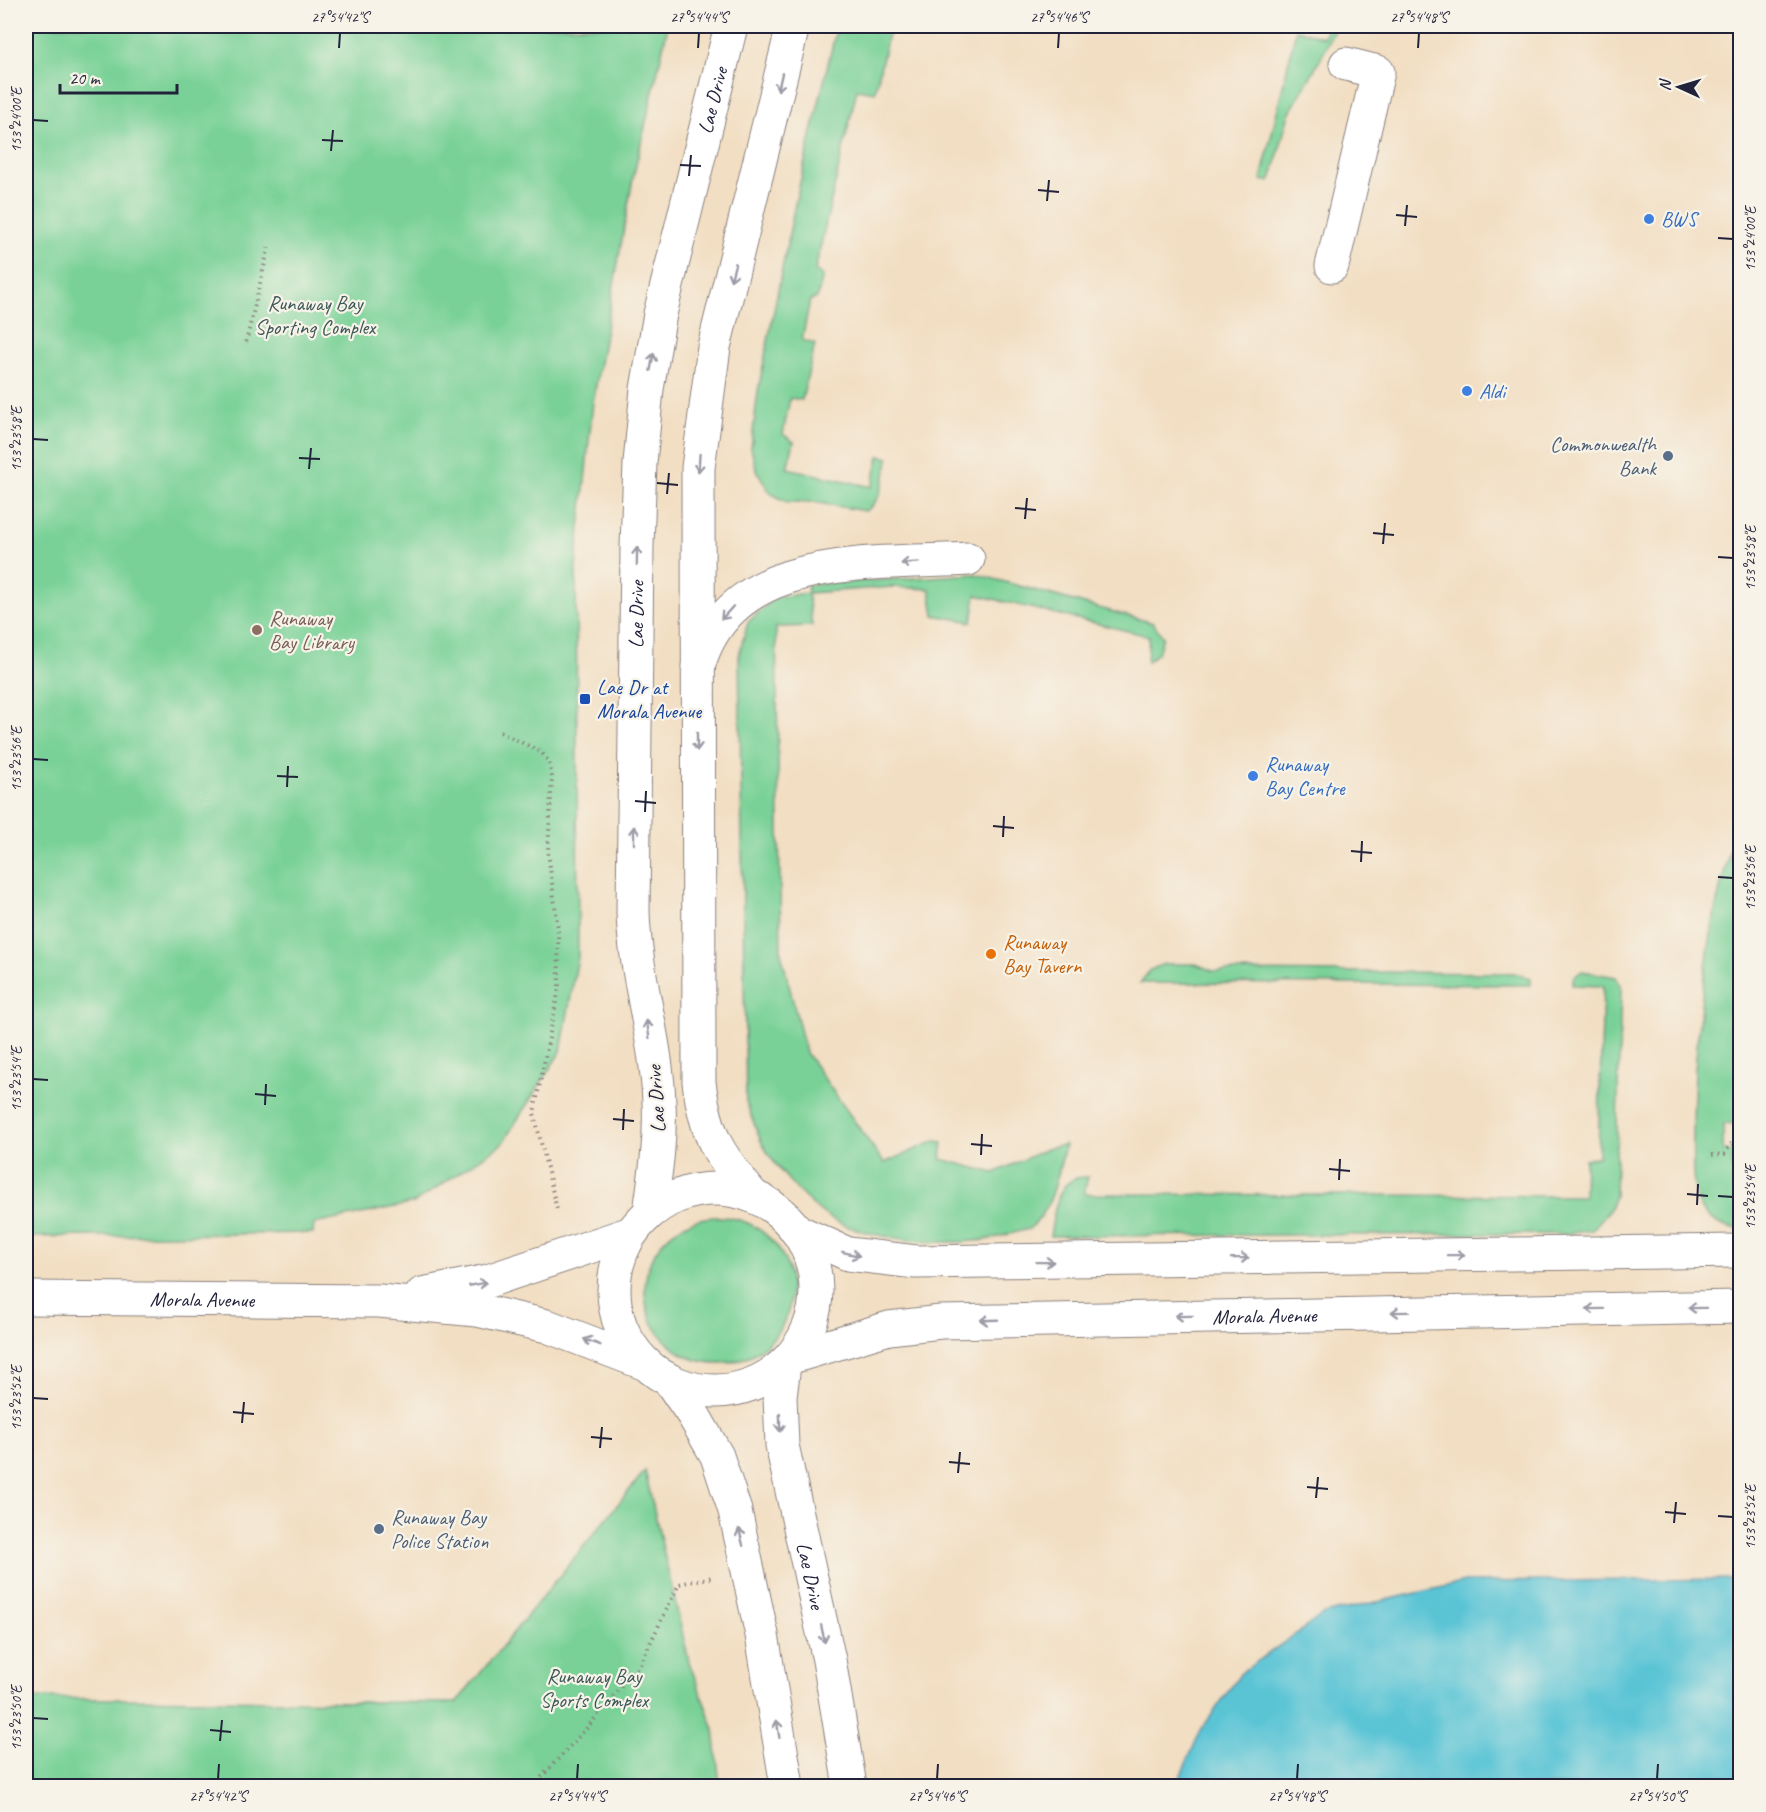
<svg xmlns="http://www.w3.org/2000/svg" width="1766" height="1812" font-family="Caveat,sans-serif">
  <style>
    .green { fill: #79d197; stroke: #4e7a69; stroke-width: 1.5 }
    .water { fill: #5ac4d5; stroke: #3e7388; stroke-width: 1.5 }
    .lines { fill: none; stroke-linecap: round; stroke-linejoin: round }
    .minor-casing { stroke: #8a807e; stroke-width: 35 }
    .major-casing { stroke: #8a807e; stroke-width: 35 }
    .path { stroke: #8a807e; stroke-width: 4; stroke-dasharray: 1.5 4.5; stroke-linecap: butt }
    .minor { stroke: #fff; stroke-width: 33 }
    .major { stroke: #fff; stroke-width: 33 }
    .oneway { stroke: #9c9ca7 }
    .ticks { fill: none; stroke: #22223b; stroke-width: 2 }
    .shop-dot { fill: #3f7fe0; stroke: #f7f3e8; stroke-width: 2 }
    .service-dot { fill: #5c6f8a; stroke: #f7f3e8; stroke-width: 2 }
    .education-dot { fill: #8d6e63; stroke: #f7f3e8; stroke-width: 2 }
    .transit-dot { fill: #1a4fb4; stroke: #f7f3e8; stroke-width: 2 }
    .food-dot { fill: #e8710a; stroke: #f7f3e8; stroke-width: 2 }
    .labels { text-anchor: middle; dominant-baseline: central; stroke-width: 4.5; stroke-linejoin: round; paint-order: stroke }
    .street-label { font-size: 21px; fill: #22223b; stroke: #f7f3e8 }
    .shop-label { font-size: 21px; fill: #366cbe; stroke: #f7f3e8; text-anchor: start }
    .park-label { font-size: 21px; fill: #3c5757; stroke: #f7f3e8 }
    .service-label { font-size: 21px; fill: #4e5e75; stroke: #f7f3e8; text-anchor: end }
    .education-label { font-size: 21px; fill: #785e54; stroke: #f7f3e8; text-anchor: start }
    .transit-label { font-size: 21px; fill: #164399; stroke: #f7f3e8; text-anchor: start }
    .food-label { font-size: 21px; fill: #c56008; stroke: #f7f3e8; text-anchor: start }
    .neatline { fill: none; stroke: #22223b; stroke-width: 2 }
    .ticks-label { font-size: 15px; text-anchor: middle; fill: #22223b }
  </style>
  <rect width="100%" height="100%" fill="#f7f3e8"/>
  <filter id="ink" filterUnits="userSpaceOnUse"><feTurbulence type="fractalNoise" baseFrequency=".0167" numOctaves="2"/><feDisplacementMap in="SourceGraphic" scale="12" xChannelSelector="R" yChannelSelector="G"/><feConvolveMatrix kernelMatrix="1 2 1 2 8 2 1 2 1" color-interpolation-filters="sRGB"/></filter>
  <filter id="wash" filterUnits="userSpaceOnUse"><feTurbulence type="fractalNoise" baseFrequency=".008" numOctaves="4" result="noise"/><feDisplacementMap in="SourceGraphic" scale="24" xChannelSelector="R" yChannelSelector="G"/><feGaussianBlur stdDeviation="1.35" result="paint"/><feColorMatrix in="noise" values="0 0 0 0 0 0 0 0 0 0 0 0 0 0 0 0 0 1.4 0 .05"/><feComposite in="paint" operator="in"/></filter>
  <g filter="url(#wash)">
    <rect width="100%" height="100%" fill="#f2dec2"/>
    <!-- green -->
    <path class="green" d="M26,26H668L633,178L593,402L576,567L578,957L561,1051L502,1144L414,1203L314,1224L313,1233L26,1237Z
      M837,26H890L875,92L857,89L815,270L823,276L817,298L810,300L802,340L815,344L802,400L790,398L783,434L794,442L787,468L872,487L879,456L889,458C884,476 883,502 865,511L813,502H787L770,493L756,469L751,448L758,391L795,204Z
      M1327,26H1336L1320,60L1289,114L1272,177L1270,182L1261,180L1296,30L1324,37Z
      M976,574L1153,623L1163,637L1158,653L1147,662L1149,636L976,595L972,622L934,615L930,589L892,587L808,593L812,626L776,627L781,953L806,1053L884,1163L935,1141L943,1142L941,1159L994,1173L1049,1148L1065,1145C1058,1172 1053,1212 1029,1229C1011,1233 993,1240 975,1241C933,1245 858,1239 824,1214C801,1197 777,1169 763,1145C756,1132 752,1116 746,1102L739,654L748,622L776,597L808,593L807,585Z
      M1740,811V1123L1723,1124V1150L1732,1151L1733,1187H1740V1229C1722,1229 1705,1219 1698,1201C1691,1181 1693,1157 1693,1137C1693,1064 1701,989 1714,917C1720,882 1732,846 1740,811Z
      M1164,964H1196L1213,971L1514,973L1531,978V985L1140,983L1150,970Z
      M1582,971L1616,977L1621,987L1615,1196L1610,1209L1592,1230L1565,1234L1050,1236C1055,1212 1055,1175 1088,1177L1084,1194L1584,1196L1585,1159L1598,1157L1603,986L1572,985L1574,977Z
      M645 1290a73 73 0 1 1 146 0a73 73 0 1 1-146 0Z
      M645,1471L689,1662L714,1729L720,1786H26V1698L456,1703Z"/>
    <!-- water -->
    <path class="water" d="M1740,1579V1786H1176L1201,1730L1241,1673L1324,1614L1465,1582Z"/>
  </g>
  <g filter="url(#ink)">
    <g class="lines">
      <!-- minor casing -->
      <g class="minor-casing">
        <g id="minor">
          <path d="M1332,266L1378,72L1346,64"/>
          <path d="M698,667C731,550 871,565 968,559"/>
          <path d="M422,1294L488,1281L631,1233"/>
          <path id="s1" d="M26,1298L379,1301L477,1310L547,1326L646,1364"/>
        </g>
      </g>
      <!-- major casing -->
      <g class="major-casing">
        <g id="major">
          <circle cx="715" cy="1290" r="101"/>
          <path d="M753,1196C718,1154 706,1136 699,1082L698,468L714,347L793,26"/>
          <path id="s2" d="M650,1212C655,1176 661,1140 659,1103C657,1039 635,977 633,912L637,546L640,463L647,389L660,314L731,26"/>
          <path d="M797,1231L848,1254L916,1262L1740,1251"/>
          <path id="s3" d="M792,1357L889,1328L941,1322L1740,1307"/>
          <path id="s4" d="M784,1365L780,1397L782,1445L829,1660L850,1786"/>
          <path d="M670,1381L694,1416L717,1456L735,1511L762,1635L787,1786"/>
        </g>
      </g>
      <!-- path -->
      <path class="path" d="M246,342L269,246
        M500,732L541,752L549,762L552,777L548,852L558,929L559,988L534,1113L557,1210
        M1712,1155L1724,1154L1735,1139
        M533,1786L586,1729L640,1664L679,1584L713,1577"/>
      <!-- minor -->
      <use href="#minor" class="minor"/>
      <!-- major -->
      <use href="#major" class="major"/>
    </g>
    <!-- one-way arrows -->
    <defs><path id="oneway-shaft" d="M-6 0H5M1.5-3L5.5 0L1.5 3" fill="none" stroke-width="1.6" stroke-linecap="round" stroke-linejoin="round" transform="scale(1.5)"/></defs>
    <g class="oneway">
      <use href="#oneway-shaft" transform="translate(780 82) rotate(103)"/>
      <use href="#oneway-shaft" transform="translate(733 272) rotate(105)"/>
      <use href="#oneway-shaft" transform="translate(652 362) rotate(-80)"/>
      <use href="#oneway-shaft" transform="translate(699 463) rotate(94)"/>
      <use href="#oneway-shaft" transform="translate(637 556) rotate(-89)"/>
      <use href="#oneway-shaft" transform="translate(910 563) rotate(176)"/>
      <use href="#oneway-shaft" transform="translate(727 613) rotate(132)"/>
      <use href="#oneway-shaft" transform="translate(697 742) rotate(90)"/>
      <use href="#oneway-shaft" transform="translate(634 835) rotate(-90)"/>
      <use href="#oneway-shaft" transform="translate(648 1029) rotate(-99)"/>
      <use href="#oneway-shaft" transform="translate(851 1254) rotate(14)"/>
      <use href="#oneway-shaft" transform="translate(1456 1255) rotate(-1)"/>
      <use href="#oneway-shaft" transform="translate(1240 1258) rotate(-1)"/>
      <use href="#oneway-shaft" transform="translate(1045 1262) rotate(-1)"/>
      <use href="#oneway-shaft" transform="translate(478 1284) rotate(-11)"/>
      <use href="#oneway-shaft" transform="translate(1697 1308) rotate(179)"/>
      <use href="#oneway-shaft" transform="translate(1595 1309) rotate(179)"/>
      <use href="#oneway-shaft" transform="translate(1400 1312) rotate(179)"/>
      <use href="#oneway-shaft" transform="translate(1184 1316) rotate(179)"/>
      <use href="#oneway-shaft" transform="translate(989 1320) rotate(178)"/>
      <use href="#oneway-shaft" transform="translate(592 1342) rotate(-159)"/>
      <use href="#oneway-shaft" transform="translate(780 1423) rotate(89)"/>
      <use href="#oneway-shaft" transform="translate(741 1537) rotate(-104)"/>
      <use href="#oneway-shaft" transform="translate(823 1634) rotate(78)"/>
      <use href="#oneway-shaft" transform="translate(778 1729) rotate(-99)"/>
    </g>
  </g>
  <!-- ticks -->
  <path class="ticks" d="M339,48L340,33M698,48L699,33M1058,48L1059,33M1418,48L1419,33M33,120L48,121M322,140L343,141M331,151L333,130M680,165L701,166M689,176L691,155M1038,190L1059,192M1047,201L1049,180M1396,215L1417,217M1405,226L1407,205M1718,238L1733,239M33,439L48,440M299,458L320,459M309,469L311,448M657,483L678,485M667,494L669,473M1015,508L1036,510M1025,519L1027,498M1373,533L1394,535M1383,544L1385,523M1718,557L1733,558M33,759L48,760M277,776L298,777M287,787L288,766M635,801L656,803M645,812L646,791M993,826L1014,828M1003,837L1004,816M1351,851L1372,853M1361,862L1362,841M1718,877L1733,878M33,1079L48,1080M255,1094L276,1096M265,1105L266,1084M613,1119L634,1121M623,1130L624,1109M971,1144L992,1146M981,1155L982,1134M1329,1169L1350,1171M1339,1180L1340,1159M1687,1194L1708,1196M1718,1196L1733,1197M1697,1205L1698,1184M33,1398L48,1399M233,1412L254,1414M242,1423L244,1402M591,1437L612,1439M600,1448L602,1427M949,1462L970,1464M958,1473L960,1452M1307,1487L1328,1489M1316,1498L1318,1477M1665,1512L1686,1514M1718,1516L1733,1517M1674,1523L1676,1502M33,1718L48,1719M210,1730L231,1732M220,1741L222,1720M218,1779L219,1764M577,1779L578,1764M937,1779L938,1764M1297,1779L1298,1764M1657,1779L1658,1764"/>
  <!-- markers -->
  <g class="shop-dot">
    <circle cx="1649" cy="219" r="6"/>
    <circle cx="1467" cy="391" r="6"/>
    <circle cx="1253" cy="776" r="6"/>
  </g>
  <g class="service-dot">
    <circle cx="1668" cy="456" r="6"/>
    <circle cx="379" cy="1529" r="6"/>
  </g>
  <circle class="education-dot" cx="257" cy="630" r="6"/>
  <rect class="transit-dot" x="579" y="693" width="12" height="12" rx="3"/>
  <circle class="food-dot" cx="991" cy="954" r="6"/>
  <g class="labels">
    <!-- street labels -->
    <g class="street-label">
      <text stroke="none"><textPath href="#s2" startOffset="1122">Lae Drive</textPath></text>
      <text stroke="none"><textPath href="#s2" startOffset="600">Lae Drive</textPath></text>
      <text transform="translate(656 1099) rotate(-94)">Lae Drive</text>
      <text stroke="none"><textPath href="#s1" startOffset="176">Morala Avenue</textPath></text>
      <text stroke="none"><textPath href="#s3" startOffset="477">Morala Avenue</textPath></text>
      <text stroke="none"><textPath href="#s4" startOffset="214">Lae Drive</textPath></text>
    </g>
    <!-- shop labels -->
    <g class="shop-label">
      <text x="1661" y="219">BWS</text>
      <text x="1479" y="391">Aldi</text>
      <text x="1265" y="764">Runaway<tspan x="1265" dy="24">Bay Centre</tspan></text>
    </g>
    <!-- park labels -->
    <g class="park-label">
      <text x="315" y="303">Runaway Bay<tspan x="315" dy="24">Sporting Complex</tspan></text>
      <text x="594" y="1676">Runaway Bay<tspan x="594" dy="24">Sports Complex</tspan></text>
    </g>
    <!-- service labels -->
    <g class="service-label">
      <text x="1656" y="444">Commonwealth<tspan x="1656" dy="24">Bank</tspan></text>
      <text x="391" y="1517" text-anchor="start">Runaway Bay<tspan x="391" dy="24">Police Station</tspan></text>
    </g>
    <!-- education labels -->
    <g class="education-label">
      <text x="269" y="618">Runaway<tspan x="269" dy="24">Bay Library</tspan></text>
    </g>
    <!-- transit labels -->
    <g class="transit-label">
      <text x="597" y="687">Lae Dr at<tspan x="597" dy="24">Morala Avenue</tspan></text>
    </g>
    <!-- food labels -->
    <g class="food-label">
      <text x="1003" y="942">Runaway<tspan x="1003" dy="24">Bay Tavern</tspan></text>
    </g>
  </g>
  <!-- margin -->
  <rect width="1766" height="1812" fill="none" stroke="#f7f3e8" stroke-width="66"/>
  <!-- north arrow -->
  <g transform="translate(1679 87) rotate(274)" stroke="#f7f3e8" stroke-width="4.5" paint-order="stroke">
  <path d="M0-4.5L10 22L0 15L-10 22Z" fill="#22223b"/>
  <text y="-9" font-size="16" font-weight="bold" text-anchor="middle" fill="#22223b">N</text>
  </g>
  <!-- scale -->
  <path d="M60 84v9h117v-9" fill="none" stroke="#22223b" stroke-width="3"/>
  <text x="69" y="84" font-size="18" fill="#22223b" stroke="#f7f3e8" stroke-width="4.5" paint-order="stroke">20 m</text>
  <rect x="33" y="33" width="1700" height="1746" class="neatline"/>
  <g class="ticks-label">
    <text x="340" y="22">27°54'42"S</text>
    <text x="699" y="22">27°54'44"S</text>
    <text x="1059" y="22">27°54'46"S</text>
    <text x="1419" y="22">27°54'48"S</text>
    <text transform="translate(16 120) rotate(-90)" y="5">153°24'00"E</text>
    <text transform="translate(1750 239) rotate(-90)" y="5">153°24'00"E</text>
    <text transform="translate(16 439) rotate(-90)" y="5">153°23'58"E</text>
    <text transform="translate(1750 558) rotate(-90)" y="5">153°23'58"E</text>
    <text transform="translate(16 759) rotate(-90)" y="5">153°23'56"E</text>
    <text transform="translate(1750 878) rotate(-90)" y="5">153°23'56"E</text>
    <text transform="translate(16 1079) rotate(-90)" y="5">153°23'54"E</text>
    <text transform="translate(1750 1197) rotate(-90)" y="5">153°23'54"E</text>
    <text transform="translate(16 1398) rotate(-90)" y="5">153°23'52"E</text>
    <text transform="translate(1750 1517) rotate(-90)" y="5">153°23'52"E</text>
    <text transform="translate(16 1718) rotate(-90)" y="5">153°23'50"E</text>
    <text x="218" y="1801">27°54'42"S</text>
    <text x="577" y="1801">27°54'44"S</text>
    <text x="937" y="1801">27°54'46"S</text>
    <text x="1297" y="1801">27°54'48"S</text>
    <text x="1657" y="1801">27°54'50"S</text>
  </g>
</svg>
